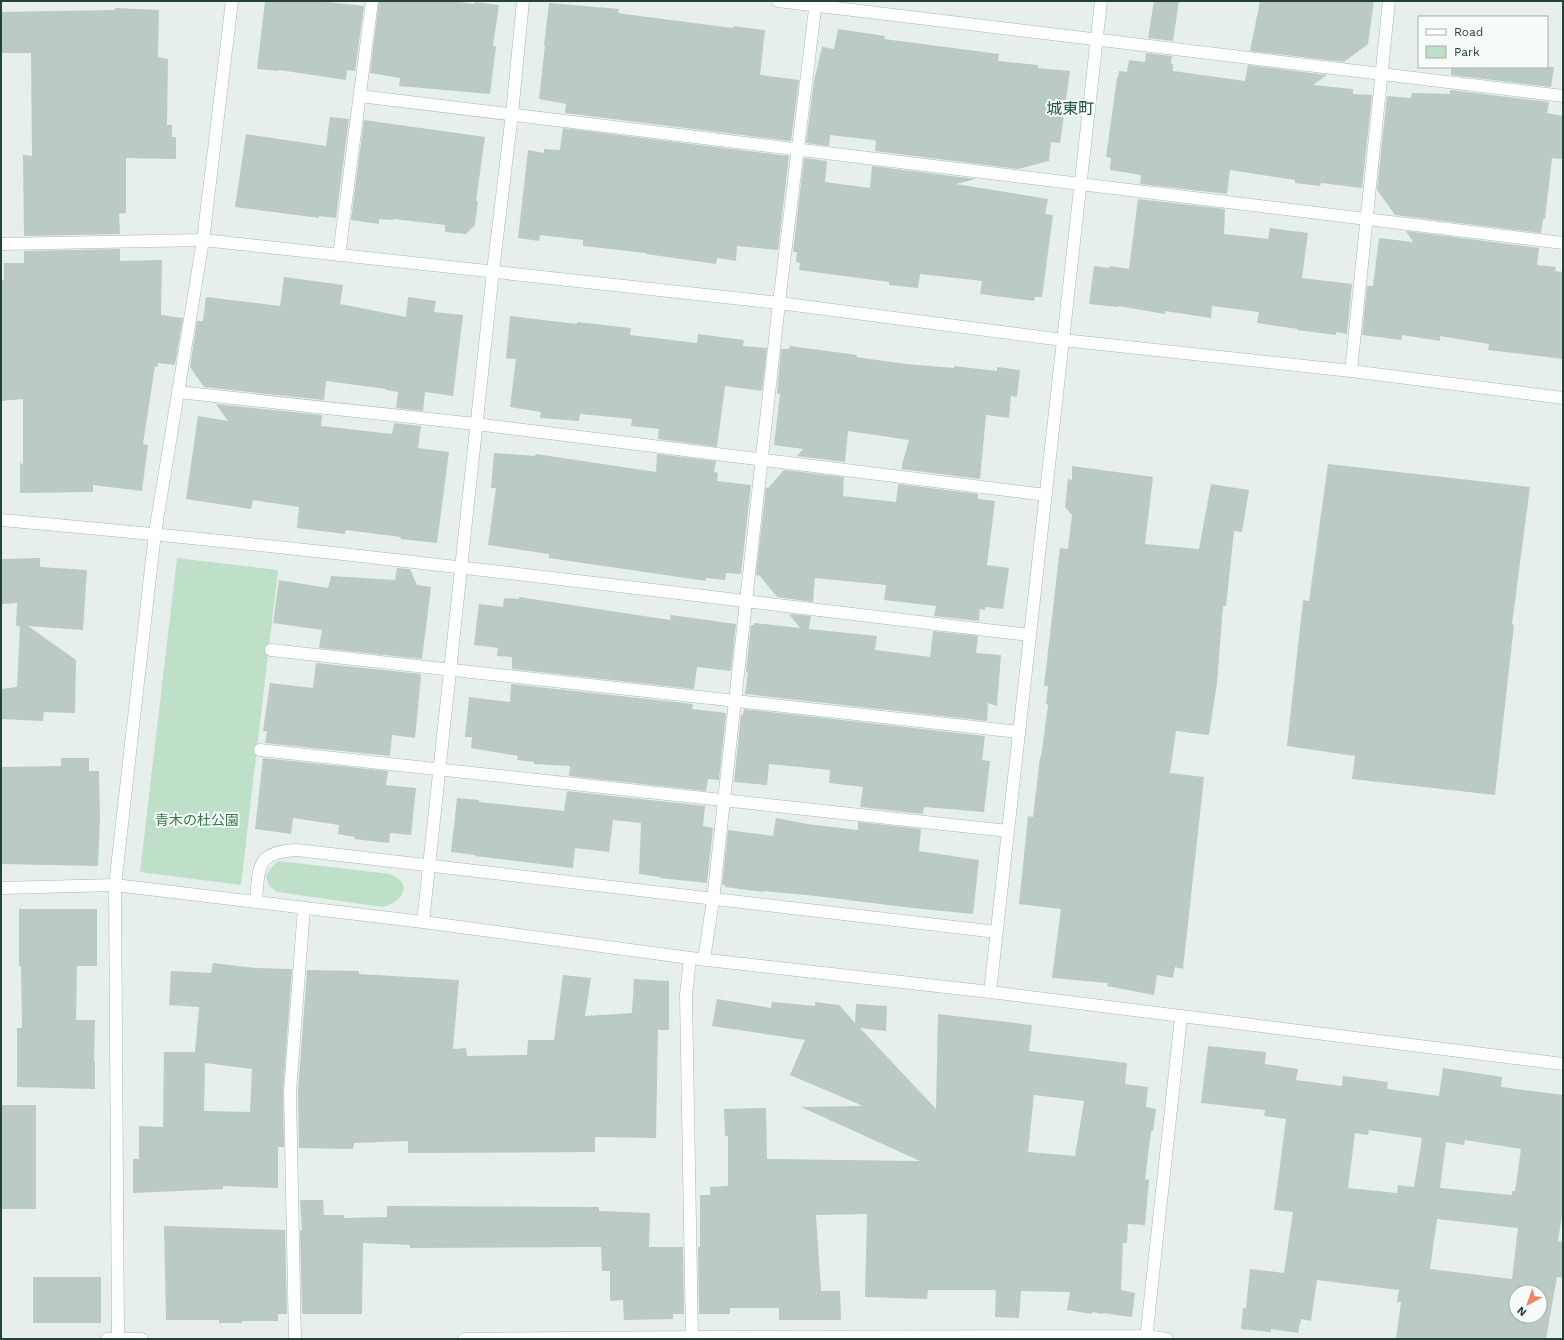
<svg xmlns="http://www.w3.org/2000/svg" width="1564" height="1340" font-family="'Work Sans','Noto Sans JP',sans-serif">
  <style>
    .green { fill: #bfe0c8 }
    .building { fill: #bbcac4; fill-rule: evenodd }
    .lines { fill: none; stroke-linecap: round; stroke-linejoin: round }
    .street-casing { stroke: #a8b8b2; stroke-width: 13 }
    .secondary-casing { stroke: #a4bbb3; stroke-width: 13 }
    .street { stroke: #fff; stroke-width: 12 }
    .secondary { stroke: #fff; stroke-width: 12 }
    .labels { text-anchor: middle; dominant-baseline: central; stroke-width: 4; stroke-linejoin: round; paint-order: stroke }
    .park-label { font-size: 14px; fill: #2d7a4b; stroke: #f7fbf9 }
    .quarter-label { font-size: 16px; fill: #1f5548; stroke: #f7fbf9 }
  </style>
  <rect width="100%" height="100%" fill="#e6efeb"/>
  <!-- green -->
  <path class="green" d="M177,558L278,570L241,885L140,872Z
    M278,861L390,874C394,876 399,878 401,881C410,894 394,904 383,907L277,892L269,886L266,876L270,869Z"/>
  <!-- building -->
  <path class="building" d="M265,1H318L364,6L355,71L347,70L346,80L279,70V71L257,69Z
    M379,1H452L474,4L475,2L499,5L493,46H496L490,94L399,86L400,78L370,73Z
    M1154,1H1179L1173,41L1148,38Z
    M1260,1H1374L1368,44L1344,62L1250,51Z
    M549,3L619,9L618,13L640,16L733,28V26L765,30L760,75L799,80L791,141L565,113L566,104L539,99L545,45H544Z
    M115,8L159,10L158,57L168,59L167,125H172V137H176V159L126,158V213L119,214L120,234L24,236L23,155L32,156L31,53H1V12L115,10Z
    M838,29L885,36L884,39L999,54L998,61L1038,65V68L1070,71L1060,143L1051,142L1049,161L1018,169L875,151L876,141L873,140L830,135L829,146L806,143L814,81L822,47L834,49Z
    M1146,53L1172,56L1171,63L1173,64V71L1245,81L1248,65L1327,75L1313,85L1353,89V94L1372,95L1362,188L1321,183L1320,186L1295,183V180L1230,170L1227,194L1140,184L1141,175L1110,170L1111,158L1106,157L1117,78H1118L1119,71L1127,72L1129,60L1145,62Z
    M1451,67H1554L1551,87L1451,75Z
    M1450,90L1549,102L1547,113L1563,116V159L1552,158L1545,219H1543L1541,233L1395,215L1377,190L1387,96L1411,98L1412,93L1450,94Z
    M330,117L349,119L336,218L319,216V218L235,207L246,134L326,146Z
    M364,120L485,137L476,201H478L475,225L466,234L445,232V225L393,219V220L379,219V224L351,220Z
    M563,128L789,156L778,250L737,246L736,261L717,258L716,264L646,254V253L583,246V240L540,235L539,241L518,238L528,150L544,153V149L560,150Z
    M804,158L827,161L825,182L870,188L872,166L976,179L956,184L1048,199L1045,214L1053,215L1042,297H1035L1034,301L980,294L982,281L920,274L918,288L889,285V282L799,270L800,263L796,262L797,252H793Z
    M1138,199L1225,209L1224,234L1268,239L1270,228L1308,233L1302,278L1352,284L1347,334L1336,332V335L1297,330L1298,329L1257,323L1259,312L1212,306L1211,318L1165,311V314L1118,306V307L1089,304L1094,266L1109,268L1110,266L1129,269Z
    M1406,231L1539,248L1537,265L1556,267L1555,271L1563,272V359L1488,350L1489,344L1440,336V341L1402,335L1401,340L1362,335L1367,286H1373L1379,238L1413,242Z
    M120,249V261L162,260L161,315L183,318L175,365L158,363V367L155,366L143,444L148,445L142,491L93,485V492L20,493V463L23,464V399L1,401V280H4V263H24V251Z
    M284,277L343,285L340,304L406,317L408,297L436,301L434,312L463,315L453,396L425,392L423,411L396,408L398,392L386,390V389L326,381L324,400L204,387L190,367L197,321H203L206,297L280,306Z
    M510,316L577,324V322L631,328L630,335L697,343L698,334L744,340L743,346L767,348L762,391L725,386L717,447L658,439L659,429L631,426L632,419L580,414L579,421L540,418L541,412L510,407L516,359L506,358Z
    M790,346L857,355L856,357L906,364L954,368V366L997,371V367L1020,370L1017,397L1011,396L1009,418L986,415L980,479L901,469L909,440L848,431L845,462L797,456L803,449L774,445L780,394L777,393L781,349H789Z
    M216,404L322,415L321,426L392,434L394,423L421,426L418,448L449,452L437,543L400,539L401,537L346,530L345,534L297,528L299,507L253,500L251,509L186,499L198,416L228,421Z
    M494,453L535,456L536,454L656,472L657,454L716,461L714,472L718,473L717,481L751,485L741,574L726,573L725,580L706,578V581L549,558V554L488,545L496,488H491Z
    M1328,464L1530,487L1512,624L1514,625L1495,795L1352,779L1355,756L1287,746L1303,600L1309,601Z
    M1072,466L1153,477L1145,544L1199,549L1211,484L1249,490L1242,532L1234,531L1226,606H1223L1217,683L1209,735L1176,731L1170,773L1204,777L1183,969L1175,967L1173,978L1157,975L1154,995L1107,986L1108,983L1052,978L1061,909L1019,904L1028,816L1033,817L1040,757H1041L1048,705L1046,704L1048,686H1044L1060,548L1068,549L1072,515L1065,507L1068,479L1072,480Z
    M784,470L844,477L843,496L896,502L898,484L978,494V499L995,501L987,565L1009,568L1003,609L985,607V610L980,609L979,621L934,616L936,606L884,600L886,585L815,578L813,602L777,597L760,576L756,575L766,487L768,488Z
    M40,558V567L87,570L83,630L28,626L76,660L75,713L44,712L43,721L1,719V689L17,687L20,626H16L17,603L1,604V559Z
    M397,568L410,569L417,585L431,587L422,659L319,648L322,630L273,623L279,580L328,588L331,576L395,580Z
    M519,597L670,620L671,615L736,624L731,671L697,667L694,689L512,669V657L497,656L498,648L474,645L479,604L503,607L504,598L519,599Z
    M789,614L811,616L809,629L877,636L875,650L930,657L933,631L978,636L976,653L1001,655L997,706L988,703L987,721L745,694L748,673L746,672L751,625H754V623L800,628Z
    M316,663L421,674L420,677H421L415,738L392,735L390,756L265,743L267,731H263L270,683L313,688Z
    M511,684L693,704L692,709L726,713L719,780L708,779L706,791L569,776L570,766L534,764V762L517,760L518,756L471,748L472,737H465L469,697L510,702Z
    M744,709L985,736L982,760L990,761L984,812L924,807L923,814L860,807L863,787L829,783L830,770L769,764L767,785L734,782L741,715H743Z
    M61,758H89V771H99L100,819L98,866L1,864V767L61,766Z
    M263,758L388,771L386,785L416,788L411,835L390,833L389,843L354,839L355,837L338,834L339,825L293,818L291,834L255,829Z
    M567,791L705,806L703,826L713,828L707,883L660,878V877L639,874L641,823L613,820L609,852L575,848L573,868L475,856V855L451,852L457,798L479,800V802L564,811Z
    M776,818L807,824L858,830V822L921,829L919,851L979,860L973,914L912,908L816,896L764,891L763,892L725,887V885H722L728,830L773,836Z
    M19,909H97V966H77L76,1020H95L94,1061H95V1089L17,1087V1028H22L21,966H19Z
    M213,963L255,968L292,969L283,1091L284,1147H278V1188L223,1186V1189L133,1193V1159H139V1126L163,1127L164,1052H195L199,1007L169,1005L171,971L211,973ZM205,1063L252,1069L250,1112L204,1111Z
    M307,970L359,971V974L459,980L453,1049L466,1048L467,1056L527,1055L528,1040H554L563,975L591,978L585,1016L632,1013L634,979L669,981V1030H658L656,1138L595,1137V1152L408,1153V1141L354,1143L353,1149L299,1148L298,1092Z
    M717,999L771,1008L772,1002L815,1006V1002L839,1005L855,1023L856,1004L887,1006L886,1031L860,1028L936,1109L938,1014L1032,1025L1029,1051L1127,1063L1125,1084L1148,1087L1146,1107L1156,1109L1153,1131H1151L1145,1179L1149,1180L1145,1225L1128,1224L1127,1243H1123L1121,1290L1135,1293L1132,1317L1103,1313L1102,1314L1092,1312V1314L1067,1310L1070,1292L1021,1291L1019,1318L995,1317L996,1290H928L927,1299L865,1297L867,1214L816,1215L821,1291H840L841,1320H779V1308H730V1314H699L698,1247H700V1195H710V1187L728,1186V1136H725L724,1109L766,1108L767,1159L920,1161L801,1107L863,1106L790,1075L805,1040L712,1026ZM1034,1095L1084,1101L1075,1156L1028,1152Z
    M1208,1046L1266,1052L1265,1064L1298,1069L1296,1080L1342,1086L1343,1076L1388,1082L1387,1089L1439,1096L1443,1068L1502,1077L1501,1087L1563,1095V1209L1558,1241L1563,1242V1278L1557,1277L1546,1339H1396L1401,1302H1397L1399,1290L1317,1280L1311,1321L1301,1319L1298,1333L1271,1329V1332L1241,1329L1243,1308H1246L1250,1269L1284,1273L1293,1212L1274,1210L1286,1119L1264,1116L1265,1110L1201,1103ZM1369,1130L1422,1138L1414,1187L1398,1185L1397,1193L1348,1188L1355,1133L1368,1135ZM1465,1140L1521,1149L1515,1191H1512V1195L1440,1188L1446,1142L1464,1145ZM1437,1219L1518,1228L1512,1279L1430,1269ZM1516,1292H1540V1316H1516Z
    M1,1105H36V1209H1Z
    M300,1200H323L324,1215H344V1218L387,1217V1206L599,1207V1211L650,1213L649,1247H683L684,1314H673V1319L624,1320L623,1300L610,1301V1271H602L601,1247L410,1248V1245L363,1243L362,1314H302L300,1230L302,1231Z
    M164,1226L285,1230L287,1314H278V1321H242V1323H219V1320H166Z
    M33,1277H101V1323H33Z"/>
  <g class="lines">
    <!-- street casing -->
    <g class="street-casing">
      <path id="street" d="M778,1L1563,96
        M360,96L1563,243
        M1,244L203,240
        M339,255L372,1
        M1351,371L1389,1
        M178,392L476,424L1046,495
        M1,520C345,550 687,595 1030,635
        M271,650L1019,732
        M260,750L1008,831
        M1,888L115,885L423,922L690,958L990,992L1563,1064
        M256,901C259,866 256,852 297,850L997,932
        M423,922L493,271L512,114L523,1
        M690,958L686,995L692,1339
        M704,959L713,900L779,303L816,1
        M990,992L1101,1
        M107,1339H142
        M118,1339L115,885L155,533L203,240L232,1
        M295,1339L290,1092L304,908
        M464,1339L692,1337L1146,1336L1167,1339
        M1146,1339L1181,1017"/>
    </g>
    <!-- secondary casing -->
    <g class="secondary-casing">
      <path id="secondary" d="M203,240L779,303L1063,340L1351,371L1563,398"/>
    </g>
    <!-- street -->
    <use href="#street" class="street"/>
    <!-- secondary -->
    <use href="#secondary" class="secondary"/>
  </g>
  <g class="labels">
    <!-- park labels -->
    <g class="park-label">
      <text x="197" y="820">青木の杜公園</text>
    </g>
    <!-- quarter labels -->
    <g class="quarter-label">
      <text x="1070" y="108">城東町</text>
    </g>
  </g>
  <!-- border -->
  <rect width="1564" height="1340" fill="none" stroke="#24423a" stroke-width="4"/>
  <!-- legend -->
  <rect x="1418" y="16" width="130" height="52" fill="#f7fbf9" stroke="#a3b1ad"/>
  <rect x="1426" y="29" width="20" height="6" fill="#ffffff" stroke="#a3b1ad"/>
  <text x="1454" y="36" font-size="12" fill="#24423a">Road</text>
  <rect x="1426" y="46" width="20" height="12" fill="#bfe0c8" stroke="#a3b1ad"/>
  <text x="1454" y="56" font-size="12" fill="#24423a">Park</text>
  <!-- north arrow -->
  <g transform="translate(1528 1304) rotate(220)"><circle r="19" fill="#f7fbf9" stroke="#a3b1ad"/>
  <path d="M0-3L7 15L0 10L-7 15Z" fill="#f4845f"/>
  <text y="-6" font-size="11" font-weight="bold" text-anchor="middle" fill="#24423a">N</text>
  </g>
</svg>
